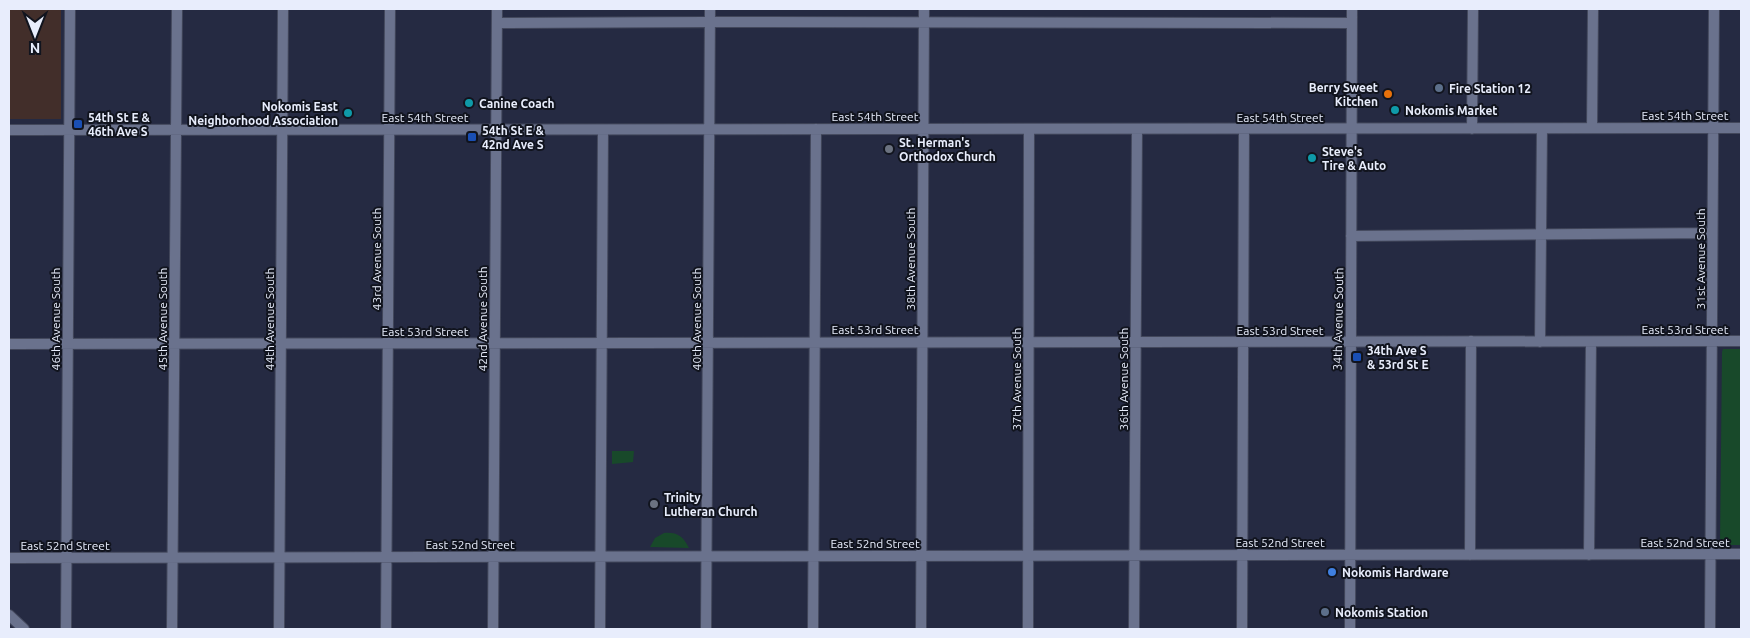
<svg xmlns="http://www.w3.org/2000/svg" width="1750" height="638" font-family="Ubuntu,sans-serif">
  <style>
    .medical { fill: #422e2a }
    .green { fill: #18492a }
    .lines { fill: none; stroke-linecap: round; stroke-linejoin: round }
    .minor-casing { stroke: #42475b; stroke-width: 12 }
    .minor { stroke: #6a728d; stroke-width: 10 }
    .service-dot { fill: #5c6f8a; stroke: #11141e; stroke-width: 2 }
    .food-dot { fill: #e8710a; stroke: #11141e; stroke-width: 2 }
    .culture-dot { fill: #0f9aa8; stroke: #11141e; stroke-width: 2 }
    .transit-dot { fill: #1a4fb4; stroke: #11141e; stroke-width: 2 }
    .worship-dot { fill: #6b7280; stroke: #11141e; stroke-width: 2 }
    .shop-dot { fill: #3f7fe0; stroke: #11141e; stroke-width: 2 }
    .labels { text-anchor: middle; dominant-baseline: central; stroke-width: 4; stroke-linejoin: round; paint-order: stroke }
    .poi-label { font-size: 12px; font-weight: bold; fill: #e8edfc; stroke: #11141e; text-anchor: start }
    .street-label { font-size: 12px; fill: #e8edfc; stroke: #11141e }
  </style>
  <rect width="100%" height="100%" fill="#252a42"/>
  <!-- medical -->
  <path class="medical" d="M9,9H61V119H9Z"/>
  <!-- green -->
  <path class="green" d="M1723,349H1741V545H1720L1722,352Z
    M612,451H634L633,462L612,464Z
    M664,533C677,532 683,536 689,548L650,547L655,538Z"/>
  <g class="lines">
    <!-- minor casing -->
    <g class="minor-casing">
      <path id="minor" d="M497,23L704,22L1352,23
        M1592,128L1593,9
        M1472,129L1473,9
        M9,130L1741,128
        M1351,236L1712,233
        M1540,342L1542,129
        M9,344L1741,341
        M1470,555L1471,341
        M1589,555L1591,342
        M9,558L1741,554
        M9,615L24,629
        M66,629L70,9
        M172,629L177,9
        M279,629L283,9
        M386,629L390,9
        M493,629L497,9
        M600,629L603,130
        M706,629L710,9
        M813,629L816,129
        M921,629L924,9
        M1028,629L1029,129
        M1134,629L1137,129
        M1242,629L1244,129
        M1350,629L1352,9
        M1710,629L1714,9"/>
    </g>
    <!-- minor -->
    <use href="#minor" class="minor"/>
  </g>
  <!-- markers -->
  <g class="service-dot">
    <circle cx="1439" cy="88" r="5"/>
    <circle cx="1325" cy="612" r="5"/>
  </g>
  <circle class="food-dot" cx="1388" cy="94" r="5"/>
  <g class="culture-dot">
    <circle cx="469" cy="103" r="5"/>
    <circle cx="1395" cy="110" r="5"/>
    <circle cx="348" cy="113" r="5"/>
    <circle cx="1312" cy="158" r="5"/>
  </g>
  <g class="transit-dot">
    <rect x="73" y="119" width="10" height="10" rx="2.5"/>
    <rect x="467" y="132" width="10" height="10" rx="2.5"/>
    <rect x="1352" y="352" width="10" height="10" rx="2.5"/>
  </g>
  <g class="worship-dot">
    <circle cx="889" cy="149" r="5"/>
    <circle cx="654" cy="504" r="5"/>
  </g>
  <circle class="shop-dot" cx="1332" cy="572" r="5"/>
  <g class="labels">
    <!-- poi labels -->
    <g class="poi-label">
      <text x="1378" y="87" text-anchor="end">Berry Sweet<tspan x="1378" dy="14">Kitchen</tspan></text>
      <text x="1449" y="88">Fire Station 12</text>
      <text x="479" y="103">Canine Coach</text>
      <text x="338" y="106" text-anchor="end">Nokomis East<tspan x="338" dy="14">Neighborhood Association</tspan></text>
      <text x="1405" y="110">Nokomis Market</text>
      <text x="88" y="117">54th St E &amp;<tspan x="88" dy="14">46th Ave S</tspan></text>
      <text x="482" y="130">54th St E &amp;<tspan x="482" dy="14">42nd Ave S</tspan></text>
      <text x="899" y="142">St. Herman's<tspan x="899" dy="14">Orthodox Church</tspan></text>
      <text x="1322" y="151">Steve's<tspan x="1322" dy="14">Tire &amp; Auto</tspan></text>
      <text x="1367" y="350">34th Ave S<tspan x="1367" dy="14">&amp; 53rd St E</tspan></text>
      <text x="664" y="497">Trinity<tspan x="664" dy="14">Lutheran Church</tspan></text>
      <text x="1342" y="572">Nokomis Hardware</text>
      <text x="1335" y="612">Nokomis Station</text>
    </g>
    <!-- street labels -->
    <g class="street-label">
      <text x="1685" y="115">East 54th Street</text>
      <text x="875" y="116">East 54th Street</text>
      <text x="425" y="117">East 54th Street</text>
      <text x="1280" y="117">East 54th Street</text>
      <text transform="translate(376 259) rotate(-90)">43rd Avenue South</text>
      <text transform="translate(910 259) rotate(-90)">38th Avenue South</text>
      <text transform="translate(1700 259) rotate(-90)">31st Avenue South</text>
      <text transform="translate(55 319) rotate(-90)">46th Avenue South</text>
      <text transform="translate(162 319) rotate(-90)">45th Avenue South</text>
      <text transform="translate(269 319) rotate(-90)">44th Avenue South</text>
      <text transform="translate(482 319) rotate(-90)">42nd Avenue South</text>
      <text transform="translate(696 319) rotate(-90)">40th Avenue South</text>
      <text transform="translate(1338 319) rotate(-89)">34th Avenue South</text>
      <text x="875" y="329">East 53rd Street</text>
      <text x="1685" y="329">East 53rd Street</text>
      <text x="1280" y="330">East 53rd Street</text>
      <text x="425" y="331">East 53rd Street</text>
      <text transform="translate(1016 379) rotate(-90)">37th Avenue South</text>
      <text transform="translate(1123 379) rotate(-90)">36th Avenue South</text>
      <text x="1280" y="542">East 52nd Street</text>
      <text x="1685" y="542">East 52nd Street</text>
      <text x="875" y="543">East 52nd Street</text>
      <text x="470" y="544">East 52nd Street</text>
      <text x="65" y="545">East 52nd Street</text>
    </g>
  </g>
  <!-- border -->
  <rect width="1750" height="638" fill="none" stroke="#e8edfc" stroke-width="20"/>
  <!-- north arrow -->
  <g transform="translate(35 35) rotate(180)" stroke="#11141e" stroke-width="4" paint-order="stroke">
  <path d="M0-4L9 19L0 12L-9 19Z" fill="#e8edfc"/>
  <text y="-8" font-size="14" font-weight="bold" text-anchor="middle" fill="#e8edfc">N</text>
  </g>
</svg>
